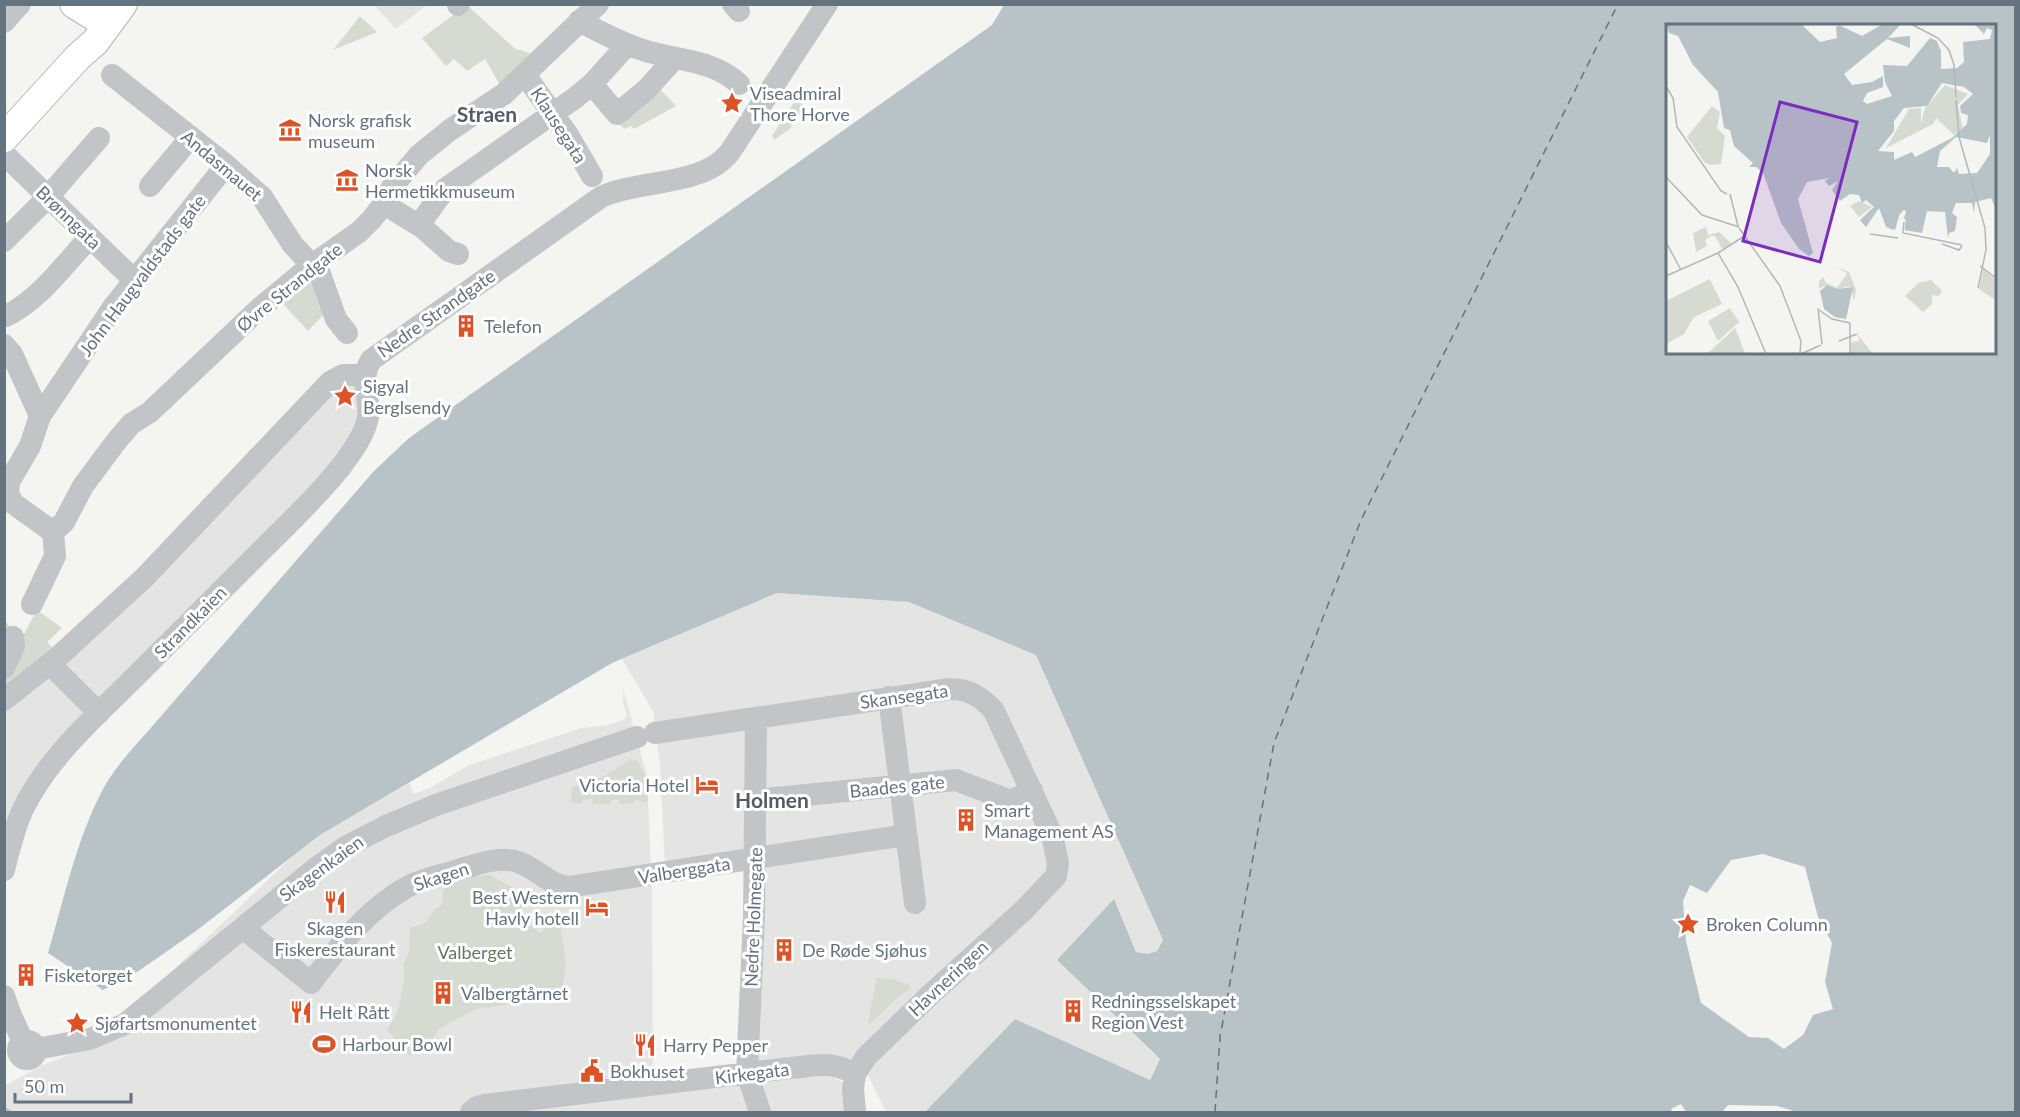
<svg xmlns="http://www.w3.org/2000/svg" width="2020" height="1117" font-family="Lato,sans-serif">
  <style>
    .built { fill: #e4e5e3; fill-rule: evenodd }
    .green { fill: #d5dbd1 }
    .water { fill: #b8c3c7; fill-rule: evenodd }
    .lines { fill: none; stroke-linecap: round; stroke-linejoin: round }
    .stream { stroke: #b8c3c7; stroke-width: 4.5 }
    .ferry { stroke: #5f757e; stroke-width: 1.5; stroke-dasharray: 8 6; stroke-linecap: butt }
    .major-casing { stroke: #b2b6ba; stroke-width: 30 }
    .minor { stroke: #c2c5c8; stroke-width: 22 }
    .major { stroke: #fff; stroke-width: 28 }
    .labels { text-anchor: middle; dominant-baseline: central; stroke-width: 6; stroke-linejoin: round; paint-order: stroke }
    .poi-label { font-size: 18px; fill: #647380; stroke: #fff; text-anchor: start }
    .street-label { font-size: 18px; fill: #647380; stroke: #fff }
    .park-label { font-size: 18px; fill: #667762; stroke: #fff }
    .quarter-label { font-size: 21px; font-weight: bold; fill: #515c65; stroke: #fff }
    .inset-river { fill: none; stroke: #b8c3c7; stroke-width: 3 }
    .inset-road { fill: none; stroke: #b1b8bc; stroke-width: 1.5 }
    .view { fill: #7b2cbf; fill-opacity: 0.15; stroke: #7b2cbf; stroke-width: 3 }
    .inset-edge { fill: none; stroke: #647380; stroke-width: 3 }
  </style>
  <rect width="100%" height="100%" fill="#f4f4f0"/>
  <!-- built -->
  <path class="built" d="M374,5H427L396,29Z
    M365,375L364,429L53,764L5,870V700L324,387Z
    M777,593L909,602L1036,655L1163,940L1157,951L1148,954L1136,952L1114,900L1057,960L1160,1060L1149,1080L1015,1019L925,1112H886L868,1075L826,1057L754,1064L767,848L665,866L660,765L653,711L622,659Z
    M623,688L647,776L652,888L653,1090L825,1073L843,1082L847,1112H5L4,1086L43,1065L94,1045L292,857L320,835L409,783L414,794L428,789L469,765L581,728L608,725L624,720L627,715L623,702ZM490,875L529,894L517,914L540,933L557,914L562,992L499,1006L476,1009L439,1029L431,1042L418,1048L387,1030L398,1010L404,979V963L410,953L418,927L429,920L434,909L441,907L471,876Z"/>
  <!-- green -->
  <path class="green" d="M467,5L514,48L535,55L501,87L485,59L467,71L454,59L446,66L422,38Z
    M360,16L377,32L333,50Z
    M658,87L676,106L634,129L631,126L624,129L619,123Z
    M797,98L806,110L792,121L791,128L774,140L772,136Z
    M308,281L316,283L323,315L308,331L283,304Z
    M37,610L62,628L47,642L56,651L4,688V618L9,626L24,634Z
    M631,759L638,761L645,775L648,802H641V800H634V803L620,804L619,800H611V804H593L592,799L582,800V803H571L572,787L603,777Z
    M490,875L529,895L517,914L540,933L558,913L566,961L562,992L499,1006L476,1009L439,1029L431,1042L418,1048L410,1056L387,1030L398,1010L404,979V963L409,953L410,927C423,926 429,921 434,909L441,906L444,888L471,876Z
    M877,978L892,979L910,985V990L899,996L870,1024L868,1021Z"/>
  <!-- water -->
  <path class="water" d="M1004,5H2015V1112H1797L1777,1106L1728,1105L1722,1112H1686L1681,1104L1671,1109L1672,1112H925L1015,1019L1150,1080L1160,1059L1057,960L1114,899L1136,952L1148,954L1157,951L1163,940L1036,655L909,602L777,593L612,663L320,835L196,931L140,970L103,990L48,953C64,899 76,841 102,791C115,766 137,744 155,723L374,471L409,438L992,25ZM1668,26H1994V352H1668ZM1763,854L1805,867L1818,917L1832,943L1825,982L1833,1009L1813,1015L1803,1035L1784,1049L1768,1038L1749,1037L1701,1003L1686,941L1683,901L1690,885L1707,893L1731,860Z"/>
  <g class="lines">
    <!-- stream -->
    <path class="stream" d="M4,1109L9,1112"/>
    <!-- ferry -->
    <path class="ferry" d="M1215,1112L1220,1037L1274,743L1361,520L1618,4"/>
    <!-- major casing -->
    <g class="major-casing">
      <path id="major" d="M74,4L98,19
        M4,138L78,57L95,42L123,4"/>
    </g>
    <!-- minor -->
    <path class="minor" d="M733,4L739,11
      M458,5L459,4
      M579,21C600,32 621,43 643,50C676,61 713,59 739,84
      M4,22L20,4
      M112,75L226,165L262,197L293,245L320,274L336,319L347,333
      M525,75L568,135L592,176
      M592,84L617,114L647,89L674,59
      M4,154L134,280
      M150,186L191,137
      M384,204L423,228L449,251L458,254
      M419,225L445,189L575,98L592,84L627,45
      M4,241L48,197L99,138
      M6,316C40,299 64,265 90,237
      M4,345L12,354L40,416L30,446L9,482L8,494L14,504L53,532
      M40,416L114,306L226,165
      M32,604L55,556L53,532L64,522L83,486L115,443L131,424L150,412L260,308L312,265L359,232L371,220L384,204L392,187L419,155L450,130L504,94L598,4
      M50,664L99,713
      M4,668L14,646L13,637
      M889,697L915,903
      M4,700L57,658L145,577L330,382L343,375H365
      M756,719L754,917L747,1073L760,1112
      M655,733L950,689C969,689 982,697 994,711L1052,835L1058,863L1056,876L1024,910L930,995L866,1057L855,1074L853,1089L855,1112
      M756,800L956,780L1011,801L1032,790
      M4,870C9,850 14,828 23,809C49,756 96,716 137,675C179,633 220,592 262,550C288,524 317,497 340,468C351,453 365,435 368,417C371,396 358,381 371,360L601,197C640,179 703,187 730,152L827,4
      M243,928L311,983C338,947 368,908 409,886C424,878 444,875 461,869C478,864 497,857 515,861C535,866 548,885 568,887L906,835
      M4,996L10,1013L23,1042
      M18 1050a9 9 0 1 1 18 0a9 9 0 1 1-18 0Z
      M36,1049L90,1039L125,1024L316,868L347,846L386,826L436,805L637,737
      M471,1112L477,1107L484,1105L790,1068C816,1066 831,1060 855,1074"/>
    <!-- major -->
    <use href="#major" class="major"/>
  </g>
  <!-- icons -->
  <defs>
    <g id="sight-bare" transform="scale(1.8)"><path d="M0-6L1.8-2.2L6-1.7L2.9 1.2L3.7 5.4L0 3.3L-3.7 5.4L-2.9 1.2L-6-1.7L-1.8-2.2Z" fill="#dd5326" stroke="#fff" stroke-width="2.5" paint-order="stroke"/></g>
    <g id="museum-bare" transform="scale(1.8)"><path d="M0-6L6-3V-2H-6V-3ZM-5-1h2V3h-2ZM-1-1h2V3h-2ZM3-1h2V3H3ZM-6 4H6V6H-6Z" fill="#dd5326" stroke="#fff" stroke-width="2.5" paint-order="stroke"/></g>
    <g id="building-bare" transform="scale(1.8)"><path d="M-4-6H4V6H1V3H-1V6H-4ZM-2.5-4.3h1.7v1.8h-1.7ZM.8-4.3h1.7v1.8H.8ZM-2.5-1h1.7V.8h-1.7ZM.8-1h1.7V.8H.8Z" fill="#dd5326" stroke="#fff" stroke-width="2.5" paint-order="stroke"/></g>
    <g id="hotel-bare" transform="scale(1.8)"><path d="M-6-4.5h1.5V1H6V5H4.5V3h-9V5H-6ZM-4 0a1.8 1.8 0 1 1 3.6 0ZM.5 0V-2.5h3Q6-2.5 6 0Z" fill="#dd5326" stroke="#fff" stroke-width="2.5" paint-order="stroke"/></g>
    <g id="restaurant-bare" transform="scale(1.8)"><path d="M-5-6h1v4h1v-4h1v4h1v-4h1v5L-1.5 .5V6h-2V.5L-5-1ZM5-6V6H3V1.5H1.5Q1.5-4 5-6Z" fill="#dd5326" stroke="#fff" stroke-width="2.5" paint-order="stroke"/></g>
    <g id="stadium-bare" transform="scale(1.8)"><path d="M0-5a6.5 5 0 1 0 0 10a6.5 5 0 1 0 0-10ZM-3.5-1.8h7v3.6h-7Z" fill="#dd5326" stroke="#fff" stroke-width="2.5" paint-order="stroke"/></g>
    <g id="civic-bare" transform="scale(1.8)"><path d="M-.6-6.5H3V-4.5H.6V-3L4-1V1h2V6H-6V1h2V-1L-.6-3ZM-1.2 2.5V6h2.4V2.5Z" fill="#dd5326" stroke="#fff" stroke-width="2.5" paint-order="stroke"/></g>
  </defs>
  <g fill-rule="evenodd">
    <use href="#sight-bare" x="732" y="103"/>
    <use href="#museum-bare" x="290" y="130"/>
    <use href="#museum-bare" x="347" y="180"/>
    <use href="#building-bare" x="466" y="326"/>
    <use href="#sight-bare" x="345" y="396"/>
    <use href="#hotel-bare" x="707" y="785"/>
    <use href="#building-bare" x="966" y="820"/>
    <use href="#restaurant-bare" x="335" y="902"/>
    <use href="#hotel-bare" x="597" y="907"/>
    <use href="#sight-bare" x="1688" y="924"/>
    <use href="#building-bare" x="784" y="950"/>
    <use href="#building-bare" x="26" y="975"/>
    <use href="#building-bare" x="443" y="993"/>
    <use href="#building-bare" x="1073" y="1011"/>
    <use href="#restaurant-bare" x="301" y="1012"/>
    <use href="#sight-bare" x="77" y="1023"/>
    <use href="#stadium-bare" x="324" y="1044"/>
    <use href="#restaurant-bare" x="645" y="1045"/>
    <use href="#civic-bare" x="592" y="1071"/>
  </g>
  <g class="labels">
    <!-- poi labels -->
    <g class="poi-label">
      <text x="750" y="93">Viseadmiral<tspan x="750" dy="21">Thore Horve</tspan></text>
      <text x="308" y="120">Norsk grafisk<tspan x="308" dy="21">museum</tspan></text>
      <text x="365" y="170">Norsk<tspan x="365" dy="21">Hermetikkmuseum</tspan></text>
      <text x="484" y="326">Telefon</text>
      <text x="363" y="386">Sigyal<tspan x="363" dy="21">Berglsendy</tspan></text>
      <text x="689" y="785" text-anchor="end">Victoria Hotel</text>
      <text x="984" y="810">Smart<tspan x="984" dy="21">Management AS</tspan></text>
      <text x="579" y="897" text-anchor="end">Best Western<tspan x="579" dy="21">Havly hotell</tspan></text>
      <text x="1706" y="924">Broken Column</text>
      <text x="335" y="928" text-anchor="middle">Skagen<tspan x="335" dy="21">Fiskerestaurant</tspan></text>
      <text x="802" y="950">De Røde Sjøhus</text>
      <text x="44" y="975">Fisketorget</text>
      <text x="461" y="993">Valbergtårnet</text>
      <text x="1091" y="1001">Redningsselskapet<tspan x="1091" dy="21">Region Vest</tspan></text>
      <text x="319" y="1012">Helt Rått</text>
      <text x="95" y="1023">Sjøfartsmonumentet</text>
      <text x="342" y="1044">Harbour Bowl</text>
      <text x="663" y="1045">Harry Pepper</text>
      <text x="610" y="1071">Bokhuset</text>
    </g>
    <!-- street labels -->
    <g class="street-label">
      <text transform="translate(559 125) rotate(57)">Klausegata</text>
      <text transform="translate(222 165) rotate(40)">Andasmauet</text>
      <text transform="translate(69 217) rotate(44)">Brønngata</text>
      <text transform="translate(142 275) rotate(-53)">John Haugvaldstads gate</text>
      <text transform="translate(289 287) rotate(-39)">Øvre Strandgate</text>
      <text transform="translate(436 313) rotate(-35)">Nedre Strandgate</text>
      <text transform="translate(190 622) rotate(-45)">Strandkaien</text>
      <text transform="translate(904 696) rotate(-8)">Skansegata</text>
      <text transform="translate(897 786) rotate(-6)">Baades gate</text>
      <text transform="translate(321 868) rotate(-36)">Skagenkaien</text>
      <text transform="translate(684 870) rotate(-9)">Valberggata</text>
      <text transform="translate(441 876) rotate(-18)">Skagen</text>
      <text transform="translate(753 917) rotate(-88)">Nedre Holmegate</text>
      <text transform="translate(948 978) rotate(-43)">Havneringen</text>
      <text transform="translate(752 1073) rotate(-7)">Kirkegata</text>
    </g>
    <!-- park labels -->
    <g class="park-label">
      <text x="475" y="952">Valberget</text>
    </g>
    <!-- quarter labels -->
    <g class="quarter-label">
      <text x="487" y="113">Straen</text>
      <text x="772" y="799">Holmen</text>
    </g>
  </g>
  <!-- overview -->
  <g transform="translate(1666 24)">
    <rect width="330" height="330" fill="#f4f4f0"/>
    <path d="M279,61L302,70L292,81L297,105L288,111L270,94L267,100L220,124L243,85L255,84V99L259,84ZM46,82L54,88L51,104L59,112L55,140L45,141L39,139L21,113ZM193,177L206,183L193,193L184,182ZM40,203L42,211L53,208L66,220L56,225L49,212H45L39,216L41,222L30,228L27,209ZM170,243L183,248L190,266L188,277L185,262L172,265L162,261L153,264V257L158,253L159,258L171,264L181,249ZM317,245L330,256L328,275L313,265ZM44,255L56,280L28,293L18,310L0,320V277ZM265,256L276,267L273,272L266,271V280L257,288L239,272L252,259ZM64,284L73,298L52,317L42,297ZM69,304L79,329L43,330L42,329ZM192,306L193,312L207,330H185V318L193,317Z" fill="#d5dbd1"/>
    <path d="M0,0H135L154,18L171,14L170,3L173,1L196,12L217,0H235L222,14L244,12V24L221,15L178,50L186,61L206,58L217,52V63L201,69L197,77L201,80L226,72L219,58L217,41L241,42L264,14L271,17L275,27V45L291,44L298,38L297,18L324,15L326,6L321,4L318,10L308,0H330V185L325,174L309,178L308,189L306,179H290L286,189L291,193L289,207L283,209L282,214L279,188L261,187L256,209L239,206L240,187L235,185L229,206L220,203L213,184L200,203L194,196L208,183L200,176L196,179L193,171L184,170L174,177L166,166L172,157L163,162L159,157L163,154L141,158L132,175L147,229L143,232L133,225L115,199L97,149L90,143H83L87,139L68,122L64,106L58,104L52,68L27,41L12,12L3,9ZM276,59L298,63L307,70L294,82L295,89L302,91L301,100L286,114L249,133L246,128L228,136V128L212,127L228,107V97L238,84L261,82ZM324,111V130L311,149L293,150L291,144L288,149L283,143H271L274,127L290,113L321,119ZM161,261L172,265L187,263L180,295L169,293L158,285L154,267Z" fill="#b8c3c7" fill-rule="evenodd"/>
    <path class="inset-river" d="M18,0L98,98L138,133L171,152L220,169L238,186M308,161L330,158M311,165L329,159M281,170L306,165M233,185L238,178L249,176M234,189L237,177L250,175M239,195L244,182L253,174L305,163M249,204L253,184L261,173M225,205L238,174L304,162M240,205H250L254,185L263,175L306,164"/>
    <path class="inset-road" d="M245,0L272,14L283,26L288,41L290,73M0,62L7,74L11,103L55,167L61,170M290,76L293,113L319,204L320,226L312,264M0,153L36,191L73,203M64,170L72,202M238,198L237,209L296,221M73,204L114,262L135,317L134,329M204,210L232,214M0,218L15,246M276,220L293,226L296,222M52,229L72,263L100,330M314,242L330,254M0,252L52,229L80,211M152,284L156,320M153,286L166,295L184,299M173,317L191,310M135,330L155,321M184,330V299"/>
    <path class="view" d="M114,78L191,98L154,238L77,217Z"/>
    <rect width="330" height="330" class="inset-edge"/>
  </g>
  <!-- border -->
  <rect width="2020" height="1117" fill="none" stroke="#647380" stroke-width="12"/>
  <!-- scale -->
  <path d="M15 1093v9h116v-9" fill="none" stroke="#647380" stroke-width="3"/>
  <text x="24" y="1093" font-size="18" fill="#647380" stroke="#ffffff" stroke-width="4.5" paint-order="stroke">50 m</text>
</svg>
